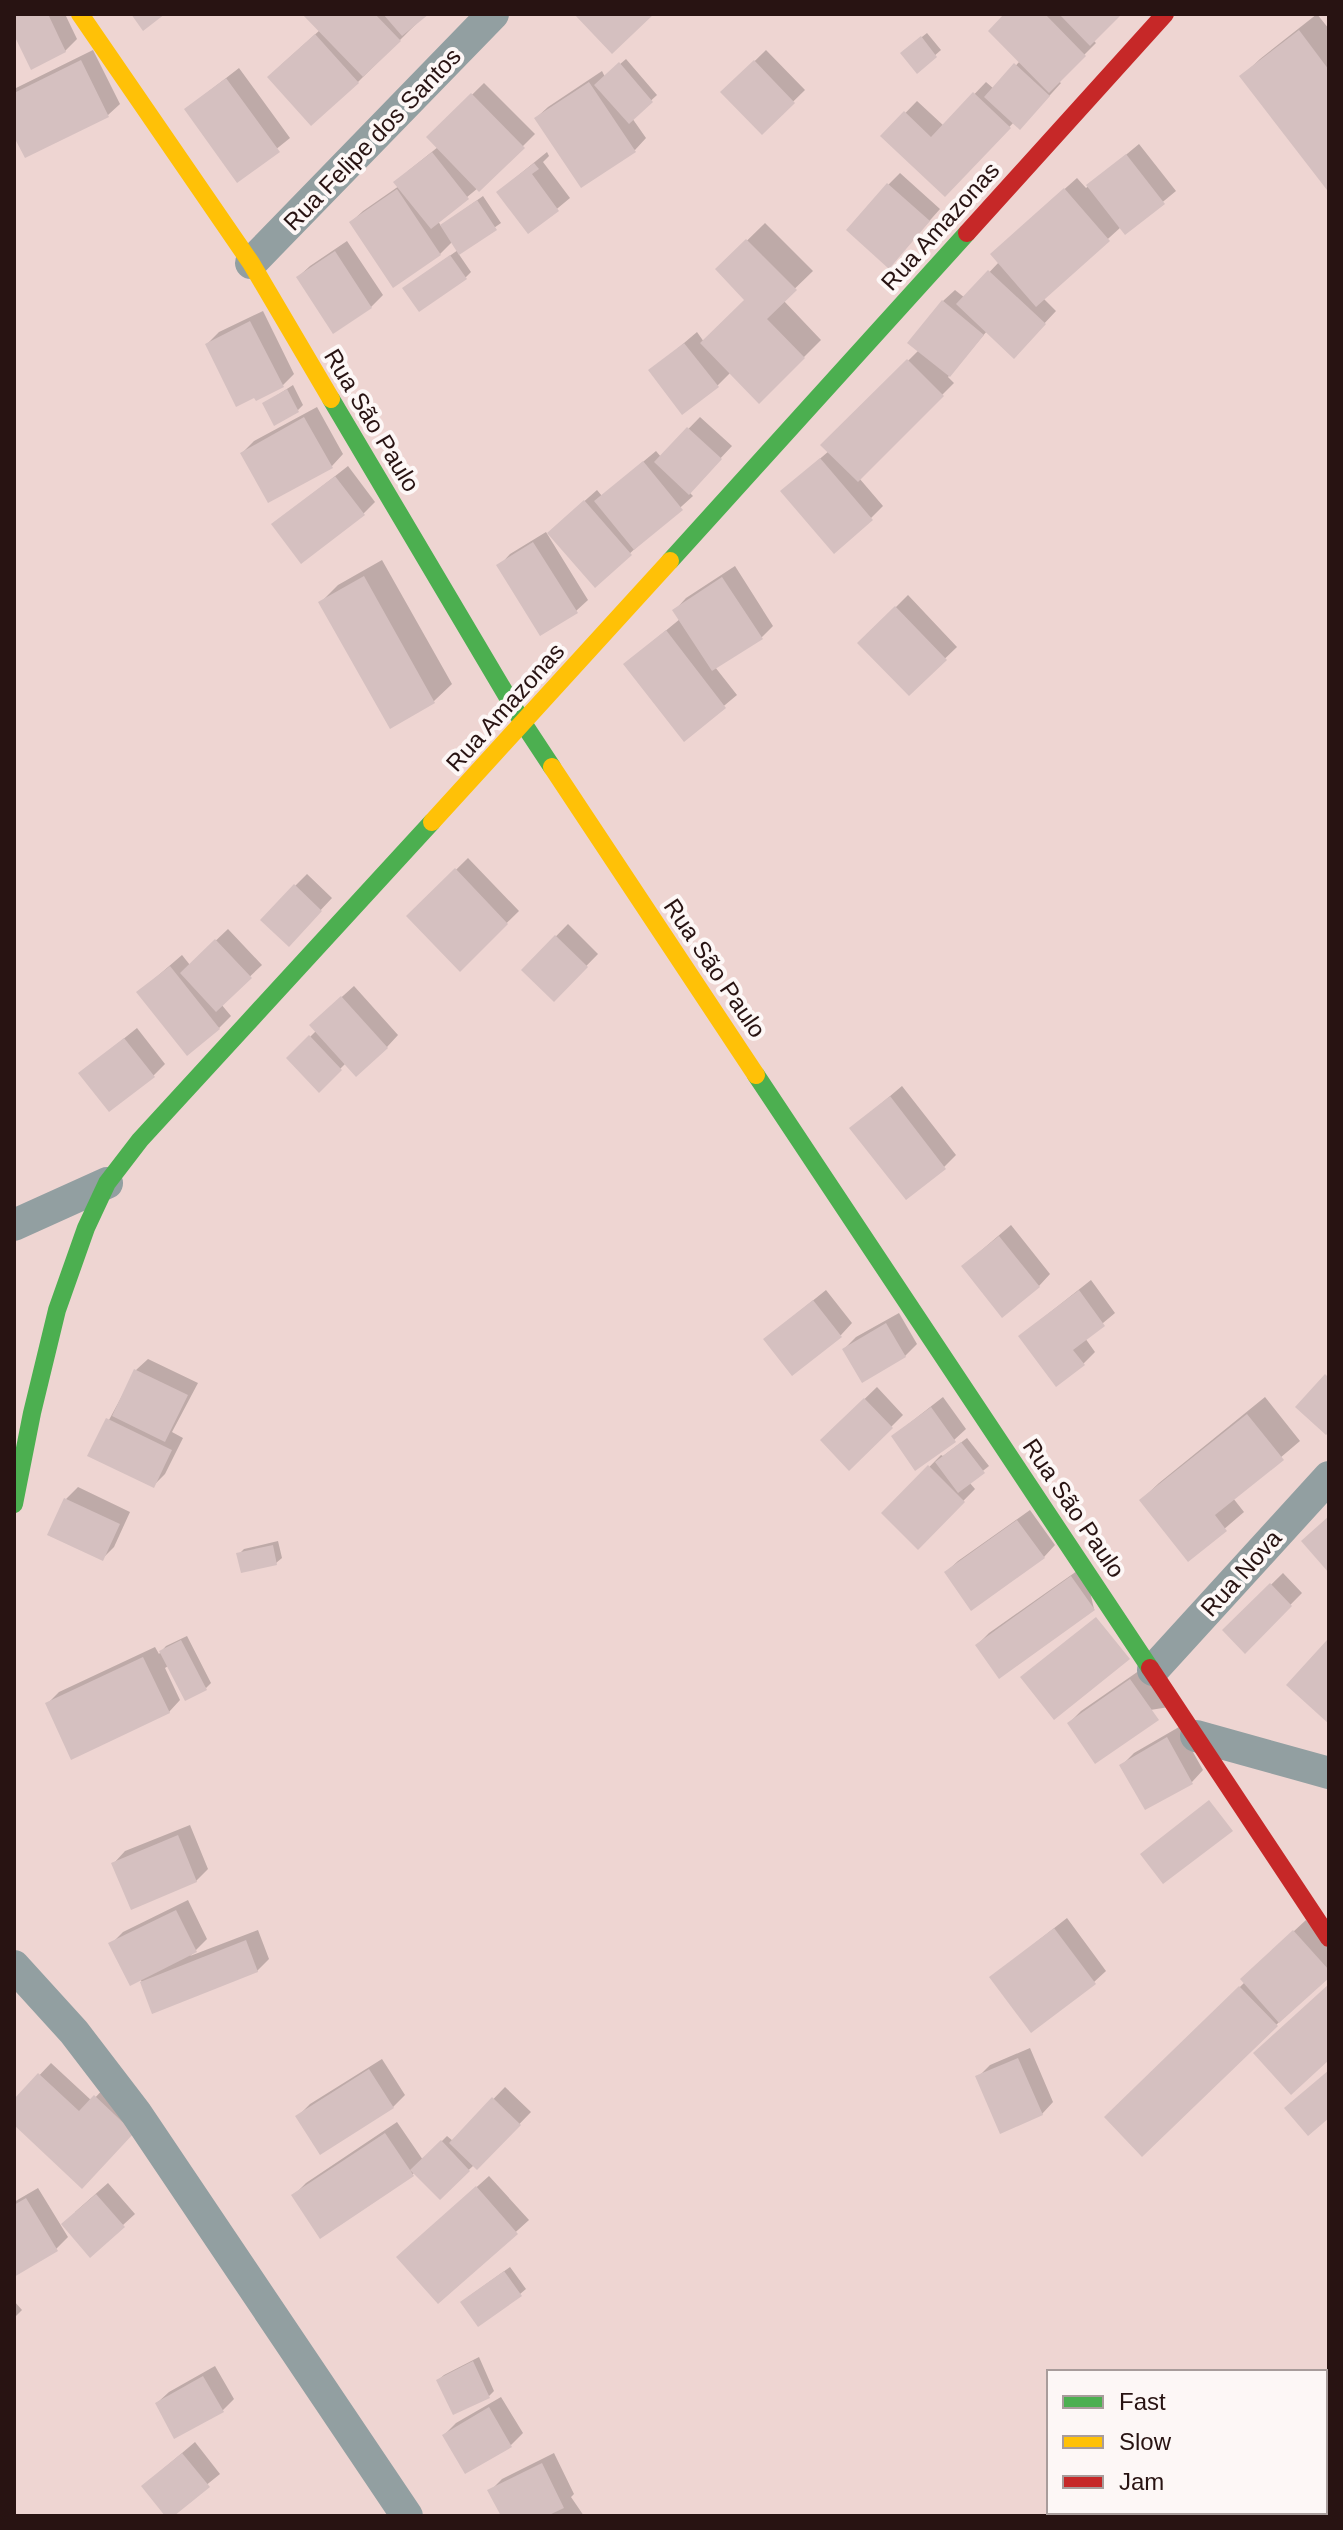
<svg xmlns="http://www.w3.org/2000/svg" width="1343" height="2530" font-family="Arial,sans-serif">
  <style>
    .shadow { fill: #0003 }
    .building { fill: #d5c0c0 }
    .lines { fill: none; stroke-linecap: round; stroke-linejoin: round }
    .street { stroke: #929fa1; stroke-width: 32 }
    .fast { stroke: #4caf50; stroke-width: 18 }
    .slow { stroke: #ffc107; stroke-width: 18 }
    .jam { stroke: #c62828; stroke-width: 18 }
    .labels { text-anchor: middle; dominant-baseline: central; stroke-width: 8; stroke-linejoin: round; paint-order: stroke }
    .street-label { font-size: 24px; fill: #281312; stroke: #fdf7f6 }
  </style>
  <rect width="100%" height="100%" fill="#eed5d2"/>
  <!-- shadow -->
  <path class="shadow" d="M14,14H65L77,39L65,51L14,30Z
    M304,14H426L358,82L281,65L320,30Z
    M1007,14H1119L1093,40L1096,43L1058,81L1061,83L1032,115L1014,122L945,195L883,136L917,101L944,126L986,82L994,89L1020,61Z
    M1317,14L1329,29V186L1242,76L1260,59Z
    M927,33L941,50L917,71L908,48Z
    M93,50L120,104L108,115L14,132V89Z
    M766,50L805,90L762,132L723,92Z
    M626,59L657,95L632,118L646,138L635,150L536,118L548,107L602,71L605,77Z
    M239,68L290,138L238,180L186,109Z
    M484,83L535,134L479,190L478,188L438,221L441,226L483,196L501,223L458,253L471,272L466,277L404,288L458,250L453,241L440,254L393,285L351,222L363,211L399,186L408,171L438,147L429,137Z
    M1139,144L1176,191L1125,233L1121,227L1043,298L1056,311L1014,356L987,331L948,377L954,383L859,478L883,506L871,518L795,480L829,451L823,445L919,350L943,301L955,290L965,298L999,262L1004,243L1077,178L1086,188Z
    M547,152L549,156L543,162L570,198L529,232L498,192Z
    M900,173L940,209L900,254L888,185Z
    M765,223L813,271L783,300L821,340L760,401L731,372L717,386L651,371L697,332L704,342L747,299L718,269Z
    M347,241L383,295L371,307L298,277L310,266Z
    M263,311L294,374L282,386L207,344L219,332Z
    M293,385L303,405L298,410L265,403Z
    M317,407L343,454L332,466L242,453L254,441Z
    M700,417L732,446L689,492L693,496L595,585L562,521L597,490L602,496L656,451L661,457Z
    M348,466L375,502L363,514L274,524Z
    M546,532L588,600L576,611L499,566L510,554Z
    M382,560L452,684L434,701L390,726L320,603L338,585Z
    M735,566L773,626L762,637L715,667L737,695L684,739L625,664L680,619L675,610L686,598Z
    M908,595L957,647L909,693L860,643Z
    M468,858L519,911L460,969L409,916Z
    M307,874L332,898L289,944L295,886Z
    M568,924L598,954L554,999L524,969Z
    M228,929L262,965L221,1004L231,1016L219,1028L139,992L182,955L190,965Z
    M354,986L398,1035L387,1047L346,1063L319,1090L289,1058L317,1030L324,1013Z
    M137,1028L165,1064L153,1076L81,1073Z
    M902,1086L956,1155L944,1167L852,1128Z
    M1011,1225L1050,1274L1039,1286L963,1266Z
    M1091,1280L1115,1313L1085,1338L1095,1352L1083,1364L1020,1336Z
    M826,1290L852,1323L841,1335L765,1339Z
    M899,1313L917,1344L905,1356L844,1349L856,1337Z
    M148,1359L198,1383L172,1432L183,1438L165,1474L153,1486L90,1455L136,1370Z
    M877,1387L903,1415L850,1468L822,1440Z
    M943,1397L966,1429L954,1440L893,1436Z
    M1265,1397L1300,1441L1233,1498L1244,1512L1188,1560L1141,1500L1159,1483Z
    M967,1438L989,1466L969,1482L975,1489L918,1547L884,1513L941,1455L943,1456Z
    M78,1487L130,1512L114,1547L102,1559L66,1499Z
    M1030,1510L1055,1545L1044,1557L946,1572L958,1561Z
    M278,1541L282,1558L276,1563L239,1554L244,1549Z
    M1084,1566L1094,1609L977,1645L989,1633Z
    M1283,1573L1302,1593L1245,1651L1225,1630Z
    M187,1636L211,1683L206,1688L168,1666L165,1668L180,1700L169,1712L47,1704L59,1692L155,1647L159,1654L166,1646Z
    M1143,1668L1169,1707L1069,1723L1081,1711Z
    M1179,1727L1203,1770L1192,1782L1122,1765L1134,1753Z
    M190,1825L208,1869L196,1881L114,1863L125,1851Z
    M188,1900L207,1939L190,1956L258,1930L269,1959L257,1971L154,2011L140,1978L111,1944L123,1932Z
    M1067,1918L1106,1971L1094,1982L992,1977Z
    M1306,1920L1329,1946V1975L1276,2025L1107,2117L1245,1982L1254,1968Z
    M1030,2048L1053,2102L1042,2114L978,2077L990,2065Z
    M382,2059L405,2095L393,2107L298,2116L310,2104Z
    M51,2063L92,2101L107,2085L144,2120L93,2175L14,2123V2102Z
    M505,2087L531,2112L477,2168L474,2165L440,2197L415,2172L413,2174L294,2195L306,2183L397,2122L423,2160L447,2136L453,2141Z
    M489,2176L529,2220L438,2302L411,2246Z
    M108,2183L135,2214L123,2225L75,2212Z
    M38,2188L68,2237L56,2249L14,2275V2202Z
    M510,2267L526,2289L520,2294L468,2297Z
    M14,2301L22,2310L14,2318Z
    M479,2357L494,2391L489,2396L438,2380L444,2375Z
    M215,2366L234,2399L222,2411L157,2403L169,2392Z
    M501,2397L523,2433L511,2445L444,2435L456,2423Z
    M195,2442L220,2474L168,2516L143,2486Z
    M554,2453L574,2494L571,2497L584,2516H503L490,2491L502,2479Z"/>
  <!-- building -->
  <path class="building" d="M14,14H48L66,52L31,70L14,35Z
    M131,14H165L143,31Z
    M302,14H375L401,41L363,77Z
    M383,14H429L402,36Z
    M574,14H654L612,54Z
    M1004,14H1045L1086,56L1049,93L988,31Z
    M1059,14H1122L1090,46Z
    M1299,30L1329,70V189L1327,190L1239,76Z
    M315,34L359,83L311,126L267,77Z
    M921,36L937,57L917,74L900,53Z
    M81,60L109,117L25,158L14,137V93Z
    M754,60L795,103L762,135L720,92Z
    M619,62L653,102L629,124L594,85Z
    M1014,63L1050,96L1020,130L984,97Z
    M226,78L280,152L237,183L184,109Z
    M589,82L636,152L581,188L534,118Z
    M973,92L1011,128L945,197L880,136L904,111L931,137Z
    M471,93L525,148L479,192L426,137Z
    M432,152L469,199L431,229L393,182Z
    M1126,154L1165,204L1125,235L1086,185Z
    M534,163L539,169L532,174L559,211L528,234L496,192Z
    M887,183L930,221L889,269L846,230Z
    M1064,188L1110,241L1036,307L990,254Z
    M397,189L441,255L393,288L349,222Z
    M477,200L497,230L459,255L440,225Z
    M746,239L797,290L767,319L805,358L759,404L700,343L744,300L715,269Z
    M335,251L372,308L333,334L296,277Z
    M450,255L467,279L419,312L402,288Z
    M988,270L1046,324L1014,359L956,304Z
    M942,300L984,335L950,377L907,343Z
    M250,321L284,387L256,401L254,398L236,407L205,344Z
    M684,343L719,387L682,415L648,370Z
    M907,359L944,396L858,482L820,445Z
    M287,389L299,412L274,426L262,403Z
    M304,417L333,468L268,503L240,453Z
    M687,427L722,459L689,495L654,462Z
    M820,458L873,520L834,554L780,491Z
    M643,461L683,510L634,550L594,501Z
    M335,476L365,515L301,564L271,524Z
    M584,500L632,555L595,588L547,533Z
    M533,542L578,613L540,636L496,565Z
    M364,576L435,703L390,729L318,602Z
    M722,577L763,639L712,671L672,610Z
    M895,606L947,660L909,696L857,643Z
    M666,630L726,708L684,742L623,664Z
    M455,868L508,924L460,972L406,916Z
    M294,884L322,911L289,947L260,920Z
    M555,935L588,967L554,1002L521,970Z
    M215,939L252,978L216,1012L180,973Z
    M170,966L220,1029L187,1056L136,992Z
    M341,996L388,1048L356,1077L309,1025Z
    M309,1035L342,1070L319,1093L286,1058Z
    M124,1038L155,1077L109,1112L78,1073Z
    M890,1096L946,1169L906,1200L849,1128Z
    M999,1236L1040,1287L1002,1318L961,1266Z
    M1079,1290L1105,1326L1073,1350L1085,1365L1056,1387L1018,1336Z
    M813,1300L842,1337L792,1376L763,1339Z
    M886,1323L906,1357L862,1383L842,1349Z
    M134,1369L188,1395L165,1442L112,1416Z
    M1325,1374L1329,1378V1432L1326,1435L1295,1407Z
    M864,1398L893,1428L849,1471L820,1440Z
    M931,1407L956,1442L915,1471L891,1436Z
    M1247,1414L1284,1460L1215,1515L1227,1531L1188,1562L1139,1500Z
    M106,1418L172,1450L154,1488L87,1456Z
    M961,1442L985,1473L958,1493L935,1462Z
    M928,1465L965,1502L918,1550L881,1513Z
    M64,1498L120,1524L103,1561L47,1535Z
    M1329,1516V1573L1301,1541Z
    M1017,1520L1045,1558L971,1611L944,1572Z
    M273,1545L277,1565L241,1573L236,1553Z
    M1071,1576L1095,1610L999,1679L975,1645Z
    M1270,1583L1292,1606L1245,1654L1222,1630Z
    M1096,1617L1130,1659L1054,1720L1020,1677Z
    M181,1640L207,1690L185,1701L159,1651Z
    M1327,1640L1329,1642V1724L1286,1685Z
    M143,1657L170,1713L71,1760L45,1703Z
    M1130,1679L1159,1720L1095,1764L1067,1723Z
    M1167,1737L1193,1784L1145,1810L1119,1765Z
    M1209,1800L1233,1831L1163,1884L1140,1854Z
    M178,1835L197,1882L131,1910L111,1863Z
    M176,1910L197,1952L130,1986L108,1943Z
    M1054,1928L1096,1984L1031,2033L989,1977Z
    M1293,1930L1329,1970V1978L1279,2023L1240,1979Z
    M246,1940L258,1972L152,2014L140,1982Z
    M1329,1984V2060L1291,2095L1253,2053Z
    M1239,1986L1278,2026L1142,2157L1104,2117Z
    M1018,2058L1043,2115L1000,2134L975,2076Z
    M369,2069L394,2108L320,2155L295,2116Z
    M1329,2070V2118L1308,2136L1284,2108Z
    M38,2073L79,2111L94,2095L134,2133L82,2189L14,2125V2099Z
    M492,2097L521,2125L477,2170L449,2143Z
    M385,2133L414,2176L320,2239L291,2195Z
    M441,2140L470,2171L440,2200L410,2170Z
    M476,2186L518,2234L438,2304L396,2257Z
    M96,2194L125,2227L90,2258L61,2224Z
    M26,2198L58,2251L14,2277V2205Z
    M504,2271L522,2296L478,2327L460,2302Z
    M473,2361L490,2398L453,2415L436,2380Z
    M203,2376L224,2412L174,2439L155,2403Z
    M489,2407L512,2447L465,2474L442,2435Z
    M182,2453L210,2487L174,2516H165L141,2486Z
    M542,2463L564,2508L547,2516H501L487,2490Z"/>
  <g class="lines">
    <!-- street -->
    <path class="street" d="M251,263L493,14
      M14,1225L107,1183
      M1153,1670L1329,1477
      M1196,1736L1329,1773
      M14,1966L74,2032L136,2113L407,2516"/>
    <!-- fast -->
    <path class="fast" d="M331,399L523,723L552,767
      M670,561L967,233
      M756,1075L1150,1668
      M14,1504L32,1413L57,1310L86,1228L107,1183L140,1140L432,822"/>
    <!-- slow -->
    <path class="slow" d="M80,14L251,263L331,399
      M552,767L756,1075
      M432,822L670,561"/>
    <!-- jam -->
    <path class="jam" d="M967,233L1165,14
      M1150,1668L1329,1938"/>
  </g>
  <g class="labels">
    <!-- street labels -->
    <g class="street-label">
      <text transform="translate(372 139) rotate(-46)">Rua Felipe dos Santos</text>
      <text transform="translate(940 226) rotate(-48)">Rua Amazonas</text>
      <text transform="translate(372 420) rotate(59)">Rua São Paulo</text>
      <text transform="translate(505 707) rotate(-48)">Rua Amazonas</text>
      <text transform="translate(715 968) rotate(56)">Rua São Paulo</text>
      <text transform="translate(1074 1508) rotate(56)">Rua São Paulo</text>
      <text transform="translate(1241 1573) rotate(-48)">Rua Nova</text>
    </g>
  </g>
  <!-- border -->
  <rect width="1343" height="2530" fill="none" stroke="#281312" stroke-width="32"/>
  <!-- legend -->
  <rect x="1047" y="2370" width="280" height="144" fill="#fdf7f6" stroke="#a89c9b" stroke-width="2"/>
  <rect x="1063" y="2396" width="40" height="12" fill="#4caf50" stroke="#a89c9b" stroke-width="2"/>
  <text x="1119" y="2410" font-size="24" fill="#281312">Fast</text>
  <rect x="1063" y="2436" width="40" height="12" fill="#ffc107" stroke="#a89c9b" stroke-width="2"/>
  <text x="1119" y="2450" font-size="24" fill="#281312">Slow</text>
  <rect x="1063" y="2476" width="40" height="12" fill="#c62828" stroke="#a89c9b" stroke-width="2"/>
  <text x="1119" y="2490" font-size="24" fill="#281312">Jam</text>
</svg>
